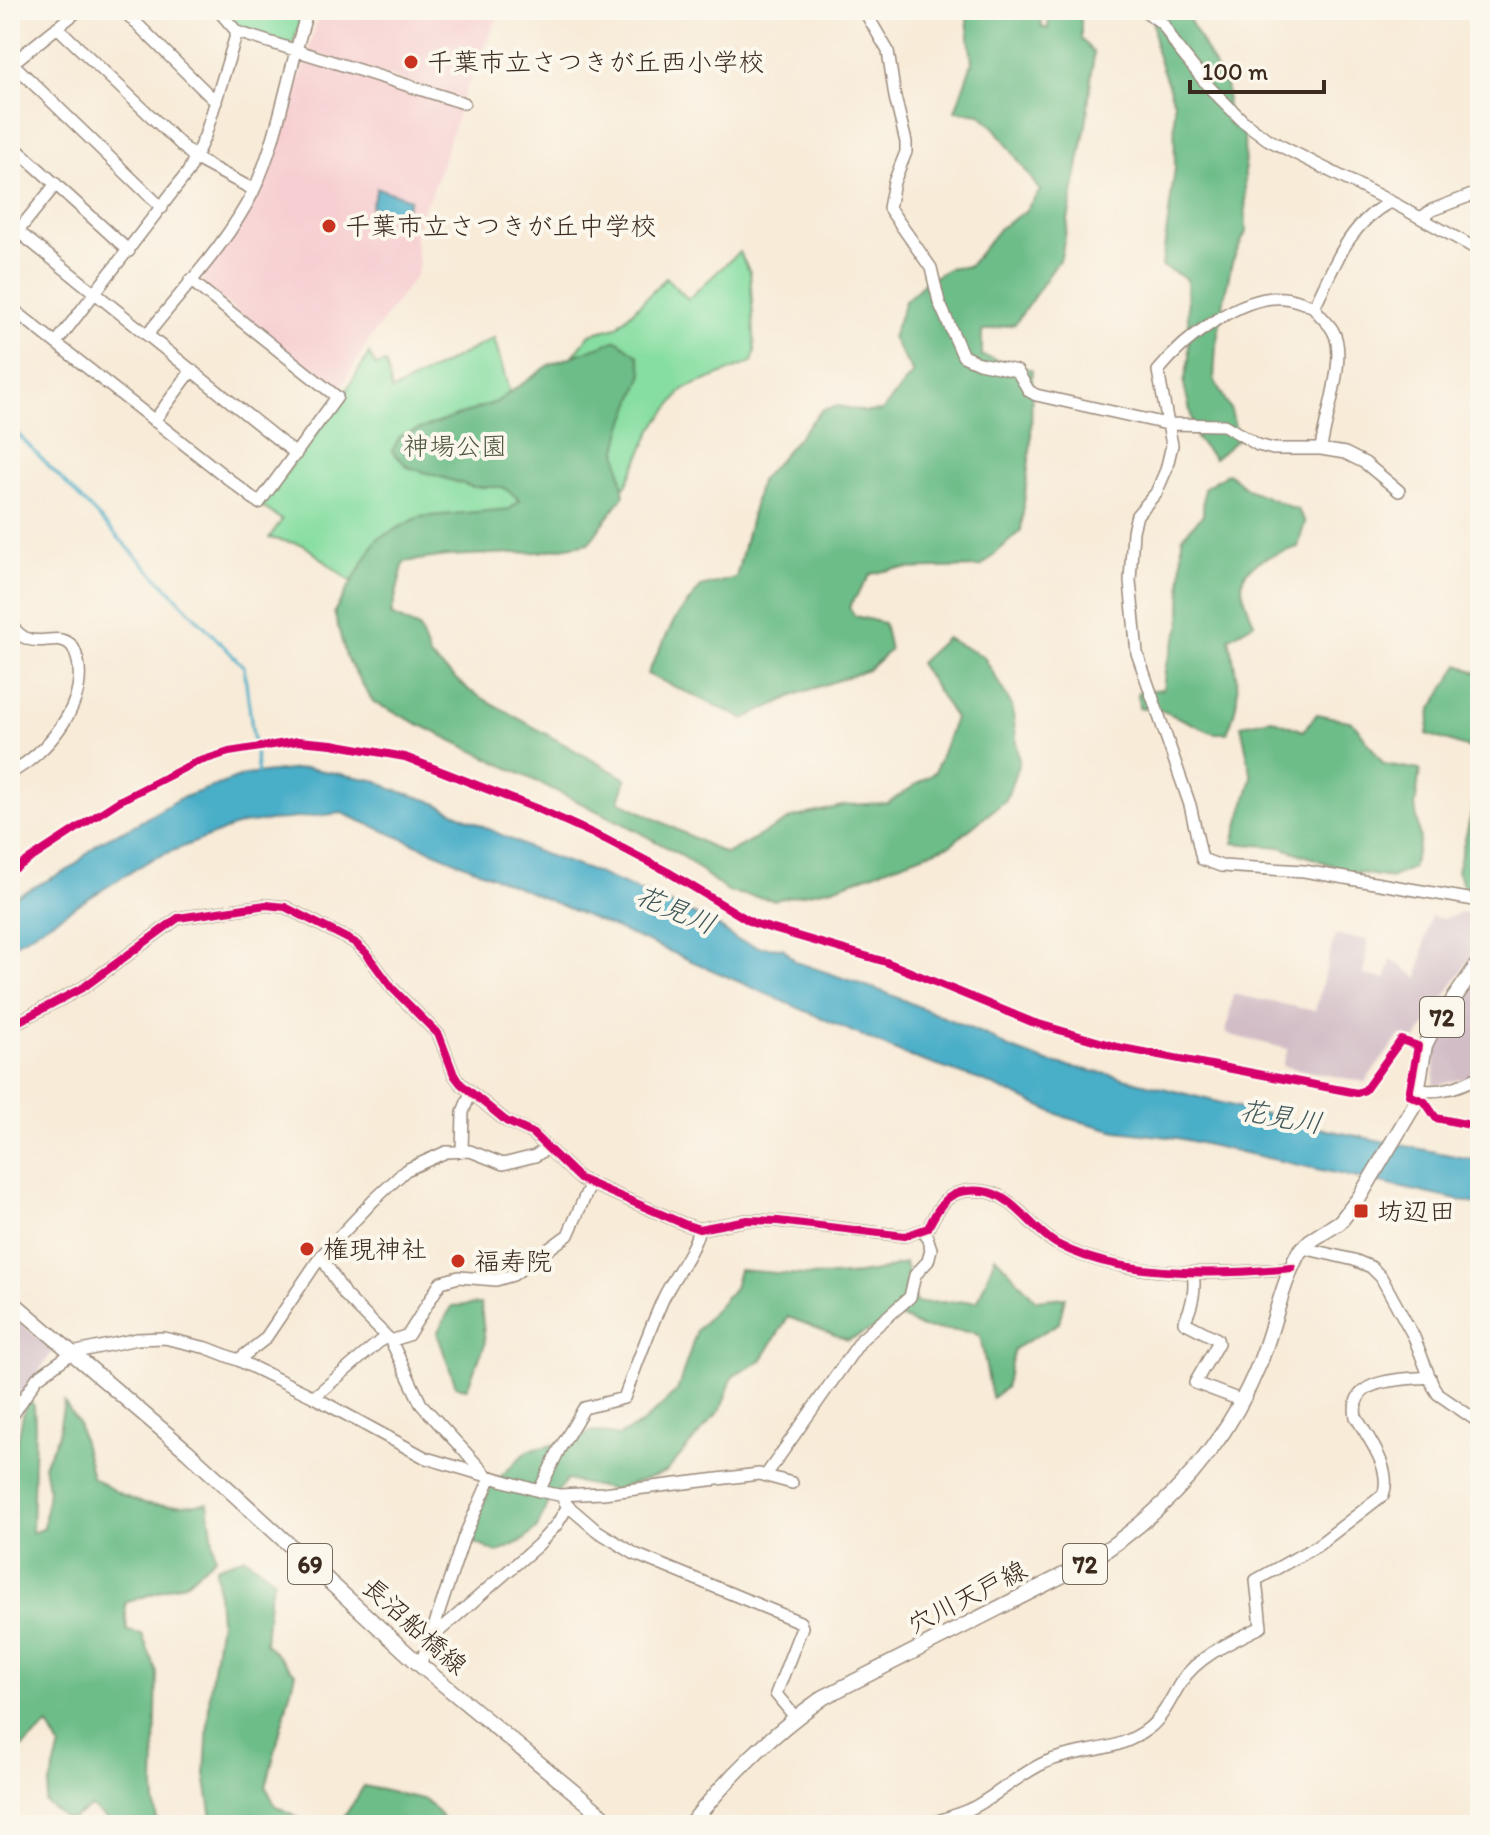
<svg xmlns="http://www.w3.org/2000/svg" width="1490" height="1835" font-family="Itim,'Klee One',sans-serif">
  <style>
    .built { fill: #f7cfd2 }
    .industrial { fill: #d2bdc6 }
    .green { fill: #87dea2; stroke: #618460; stroke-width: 2 }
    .forest { fill: #6dbd88; stroke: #547453; stroke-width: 2 }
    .water { fill: #49aec8; stroke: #426c73; stroke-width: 2 }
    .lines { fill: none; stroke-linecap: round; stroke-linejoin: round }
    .stream { stroke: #49aec8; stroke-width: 3 }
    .minor-casing { stroke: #9a8a7b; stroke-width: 14 }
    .major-casing { stroke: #9a8a7b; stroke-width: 17 }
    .minor { stroke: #fff; stroke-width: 11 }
    .major { stroke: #fff; stroke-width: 14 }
    .cycleway-casing { stroke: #fbf7ec; stroke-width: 13 }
    .cycleway { stroke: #d6006c; stroke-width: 8 }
    .poi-dot { fill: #c8321e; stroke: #fbf7ec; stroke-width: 3 }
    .labels { text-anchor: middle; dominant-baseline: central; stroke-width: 8; stroke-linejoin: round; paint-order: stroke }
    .shield { fill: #fbf7ec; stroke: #75685c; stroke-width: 2 }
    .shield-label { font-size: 24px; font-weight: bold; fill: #3b2a1e }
    .poi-label { font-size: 26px; fill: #3b2a1e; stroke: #fbf7ec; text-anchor: start }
    .park-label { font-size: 26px; fill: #4e573f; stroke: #fbf7ec }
    .street-label { font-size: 26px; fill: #3b2a1e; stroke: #fbf7ec }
    .water-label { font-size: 28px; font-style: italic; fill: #40585a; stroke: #fbf7ec }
  </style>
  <rect width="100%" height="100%" fill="#fbf7ec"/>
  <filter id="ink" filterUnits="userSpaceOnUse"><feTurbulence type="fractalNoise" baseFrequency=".0125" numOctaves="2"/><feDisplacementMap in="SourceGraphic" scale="16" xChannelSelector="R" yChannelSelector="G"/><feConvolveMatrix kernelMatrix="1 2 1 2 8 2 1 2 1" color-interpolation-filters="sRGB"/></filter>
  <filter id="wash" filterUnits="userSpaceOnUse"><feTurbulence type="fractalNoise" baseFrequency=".006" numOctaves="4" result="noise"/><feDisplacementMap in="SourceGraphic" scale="32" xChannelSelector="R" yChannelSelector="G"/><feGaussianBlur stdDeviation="1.8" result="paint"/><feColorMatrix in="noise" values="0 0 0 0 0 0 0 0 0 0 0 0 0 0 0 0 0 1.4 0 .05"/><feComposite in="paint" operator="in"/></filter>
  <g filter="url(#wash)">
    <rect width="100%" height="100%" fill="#f8ebd8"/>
    <!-- built -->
    <path class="built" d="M320,10H501L462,99L311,52L309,49Z
      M307,57L459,105L460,108L432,193L420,213L414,235L419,263L416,275L365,346L340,390H335L203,284L202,277L236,234L260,194Z"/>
    <!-- industrial -->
    <path class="industrial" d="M1480,911V943L1416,1040L1400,1035L1365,1082L1282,1066L1288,1049L1226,1034L1233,994L1315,1011L1335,935L1368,940L1364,975L1386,979L1391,959L1418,978L1430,916L1444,919L1461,913Z
      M1480,975V1071L1468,1077L1434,1086L1435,1049L1446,1026Z
      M10,1314L53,1351L10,1412Z"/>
    <!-- green -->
    <path class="green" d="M224,10H303L293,44L289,45L241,30Z
      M739,252L750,272L755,352L752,362L684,389L653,428L626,485L590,513L429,523L364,592L304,545L269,538L282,520L261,506L333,412L369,354L376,366L386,363L392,391L494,338L509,391L542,396L590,334L617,327L666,278L688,299Z"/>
    <!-- forest -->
    <path class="forest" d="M966,10H1040L1042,27L1048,29L1049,10H1078L1081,11V39L1094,53L1086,125L1061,257L1015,324L982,331V356L1032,370L1031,442L1021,530L981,567L894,569L871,574L849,607L855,616L884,623L890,650L868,670L797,694L744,719L647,674L675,619L701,587L736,578L760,481L822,410L839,406L866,412L882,411L913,373L892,338L905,301L927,281L948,269L969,266L1000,228L1024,212L1040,191L996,129L980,114L955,111L972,63Z
      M1152,10H1189V19L1227,89L1226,121L1244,135L1246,232L1232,262L1225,294L1216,345L1214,379L1231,411L1238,439L1214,459L1196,438L1184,384L1189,358L1187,279L1162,266L1175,168L1174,102L1156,51Z
      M617,340L638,355L643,374L622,429L617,450L624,495L589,543L539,552L447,556L404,562L391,615L419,628L430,657L470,691L626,779L619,801L726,854L792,818L846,805L888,803L935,772L955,718L919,663L946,638L984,657L1012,706L1019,762L1006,800L950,845L833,888L774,900L728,892L681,855L626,825L373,702L346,657L334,612L377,539L419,517L510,509L520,500L503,487H473L408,467L392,451L400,436L496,402L551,364Z
      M1228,473L1247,489L1298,510L1305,522L1298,547C1280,553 1242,561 1242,585C1242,597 1250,612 1254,623L1229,638C1237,678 1244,694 1227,733H1214L1161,710L1139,708L1138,692L1163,689L1166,665L1181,624L1182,537L1203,515L1204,488Z
      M1459,665L1480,674V898L1465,889L1457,871L1477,791L1472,749L1427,734L1431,710Z
      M1317,714L1353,722L1384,764L1420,770L1415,806L1420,840L1412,868L1390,878L1349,871L1281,847L1233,843L1252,778L1241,725L1272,719L1303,731Z
      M995,1256L1036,1300L1065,1297L1059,1323L1014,1349L1005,1388L992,1398L980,1336L972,1332L922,1328L901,1317L848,1340L788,1317L761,1361L733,1376L721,1409L666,1472L613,1490L567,1480L547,1504L537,1528L524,1540L497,1553L467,1539L492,1485L527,1451L574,1440L592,1431L619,1436L643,1423L677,1391L697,1330L734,1288L739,1270C798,1274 848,1284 905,1263L916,1303L978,1301Z
      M481,1304L485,1344L467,1388L456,1386L437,1333L452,1306Z
      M27,1397L34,1406L35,1426L32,1533L44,1528L48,1488L44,1465L58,1436L64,1402L78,1423L92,1477C140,1508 152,1508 208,1503L215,1557L187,1582L125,1603L127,1631L142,1634L157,1673L154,1789L157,1825H109L110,1822L91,1807L69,1821L45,1802L60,1747L48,1725L10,1758V1474Z
      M245,1557L274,1579L269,1598L265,1643L295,1673L266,1787L275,1805L312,1825H213L205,1774L210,1689L220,1621L216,1567Z
      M364,1786L426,1800L449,1825H339Z"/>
    <!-- water -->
    <path class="water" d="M377,188L410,199L404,217L371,207Z
      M307,768L378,781L392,789L431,801L535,851L597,873L712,922L737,940L759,947L783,948L796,962L884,992L988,1036L1009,1048L1047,1062L1112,1075L1327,1130L1480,1161V1205L1177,1138L1117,1131L1067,1118L983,1081L908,1056L662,948L342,813L241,824L152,859L10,947V899L72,868L99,842L131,827L179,799L245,775Z"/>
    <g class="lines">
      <!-- stream -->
      <path class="stream" d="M10,426L244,667L258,774"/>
    </g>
  </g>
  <g filter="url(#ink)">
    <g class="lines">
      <!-- minor casing -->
      <g class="minor-casing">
        <path id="minor" d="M123,10L216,102
          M218,10L237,32L464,103
          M864,10L888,51L895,97L906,142V152L894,182L889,208L931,268L939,302L963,356L979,363L1017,371L1029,391L1036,395L1167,424L1224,425L1258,445L1273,449H1321L1345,453L1365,463L1399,491
          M1144,10L1163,24L1177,47L1210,88L1243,121L1267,139L1399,206L1480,251
          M57,27L196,159L254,190
          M12,63L162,208
          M10,65L79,10
          M10,143L129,251
          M1421,218L1432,210L1480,192
          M10,225L296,454
          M18,231L56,184
          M10,307L259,503L337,397L190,280
          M1314,307C1334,267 1348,224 1390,202
          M147,335C183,289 227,244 253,192C280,135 288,69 308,10
          M56,343L188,172L205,136L237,32
          M154,421L192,370
          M1321,449C1324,421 1348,357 1333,331C1329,323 1319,316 1314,307C1304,303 1295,299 1284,298C1241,294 1184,339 1158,371L1172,445L1166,470L1156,493L1137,515L1133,531L1130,581L1137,653L1190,805L1202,859L1221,866L1304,871L1480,901
          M10,623C31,656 53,630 70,644C75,648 76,655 78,661C87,706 46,754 10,773
          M10,1026L84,987L178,918L266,905L285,907L354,942L366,953L392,988L439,1035L454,1075L461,1084L506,1121L532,1133L580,1179L684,1224L699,1229L747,1220L778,1221L905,1236L928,1228C942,1200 950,1188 983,1191C1013,1194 1032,1230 1057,1244C1121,1279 1221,1275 1292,1268
          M1419,1090C1443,1093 1459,1087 1480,1076
          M462,1151L463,1112L471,1092
          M1303,1248L1354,1260L1371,1267L1381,1277L1414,1337L1433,1386L1438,1394L1480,1423
          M321,1256L345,1295L391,1341L408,1335L441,1282L459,1277L496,1280L513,1275L568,1235L590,1185
          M1193,1273C1196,1289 1192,1308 1184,1322L1217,1339L1218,1343L1195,1383L1243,1401
          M391,1341L421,1404L490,1479L464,1537L430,1639
          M238,1360L314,1397L426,1458L539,1491L559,1495L603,1493L759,1474L792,1483
          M314,1397L386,1336
          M10,1419L37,1378L72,1353L137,1339L164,1338L207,1348L238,1360L265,1339L321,1256L373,1201L406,1170L446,1152L470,1151L503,1164L535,1156L546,1149
          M766,1475L862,1339L910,1297L915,1275L928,1261L931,1249L925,1231
          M539,1491L559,1450L584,1408L624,1398C637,1364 649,1330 664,1297C675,1274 693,1253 699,1229
          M568,1506L596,1530L635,1554L800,1622L802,1627L776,1694L795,1717
          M420,1665L430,1639L538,1545L557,1524L568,1506L564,1501
          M926,1825C943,1819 962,1814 978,1805C1001,1792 1021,1773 1046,1762C1082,1747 1116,1754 1149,1728C1164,1716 1171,1698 1181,1682C1199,1655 1233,1641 1261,1627L1256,1580L1317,1546L1383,1495C1393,1470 1369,1439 1356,1417C1348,1377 1402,1380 1430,1377"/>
      </g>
      <!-- major casing -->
      <g class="major-casing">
        <path id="major" d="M10,1300L187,1451L420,1665L614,1825
          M690,1825C730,1775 771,1734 824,1697L1085,1564C1163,1515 1225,1448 1260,1362C1274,1327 1281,1286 1299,1252L1310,1241L1340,1222L1359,1198L1415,1104L1425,1045L1433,1029L1480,961"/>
      </g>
      <!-- minor -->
      <use href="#minor" class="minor"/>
      <!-- major -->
      <use href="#major" class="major"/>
      <!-- cycleway casing -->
      <g class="cycleway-casing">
        <path id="cycleway" d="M10,872L119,801L194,763L229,752L298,741L332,744L405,757L543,811L605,839L668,872L753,923L886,962L1032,1022L1117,1047L1357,1093L1365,1090L1401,1040L1418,1046L1409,1095L1425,1102L1436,1118L1480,1127
          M10,1026L84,987L178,918L266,905L285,907L354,942L366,953L392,988L439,1035L454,1075L461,1084L506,1121L532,1133L580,1179L684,1224L699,1229L747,1220L778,1221L905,1236L928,1228C942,1200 950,1188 983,1191C1013,1194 1032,1230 1057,1244C1121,1279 1221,1275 1292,1268"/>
      </g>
      <!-- cycleway -->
      <use href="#cycleway" class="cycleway"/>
    </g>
  </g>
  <!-- markers -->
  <g class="poi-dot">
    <circle cx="411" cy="62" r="8"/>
    <circle cx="329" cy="226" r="8"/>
    <rect x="1353" y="1203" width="16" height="16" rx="4"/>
    <circle cx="307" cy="1249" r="8"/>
    <circle cx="458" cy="1261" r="8"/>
  </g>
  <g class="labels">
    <!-- shield labels -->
    <g class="shield">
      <rect x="1420" y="997" width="44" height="40" rx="6"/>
      <rect x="288" y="1544" width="44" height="40" rx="6"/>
      <rect x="1063" y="1544" width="44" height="40" rx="6"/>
    </g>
    <g class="shield-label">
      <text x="1442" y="1017">72</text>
      <text x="310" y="1564">69</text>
      <text x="1085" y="1564">72</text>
    </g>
    <!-- poi labels -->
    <g class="poi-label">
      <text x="427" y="62">千葉市立さつきが丘西小学校</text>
      <text x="345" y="226">千葉市立さつきが丘中学校</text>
      <text x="1377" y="1211">坊辺田</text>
      <text x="323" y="1249">権現神社</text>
      <text x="474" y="1261">福寿院</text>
    </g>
    <!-- park labels -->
    <g class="park-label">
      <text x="455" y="446">神場公園</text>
    </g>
    <!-- street labels -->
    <g class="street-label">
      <text transform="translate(967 1597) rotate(-27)">穴川天戸線</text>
      <text transform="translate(415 1626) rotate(42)">長沼船橋線</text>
    </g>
    <!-- water labels -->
    <g class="water-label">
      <text transform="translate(676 909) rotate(23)">花見川</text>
      <text transform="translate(1281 1116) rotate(10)">花見川</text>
    </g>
  </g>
  <!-- margin -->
  <rect width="1490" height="1835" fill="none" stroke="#fbf7ec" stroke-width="40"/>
  <!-- scale -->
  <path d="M1190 80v12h134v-12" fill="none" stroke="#3b2a1e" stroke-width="4"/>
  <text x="1202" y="80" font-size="24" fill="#3b2a1e" stroke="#fbf7ec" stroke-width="6" paint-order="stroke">100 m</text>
</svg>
